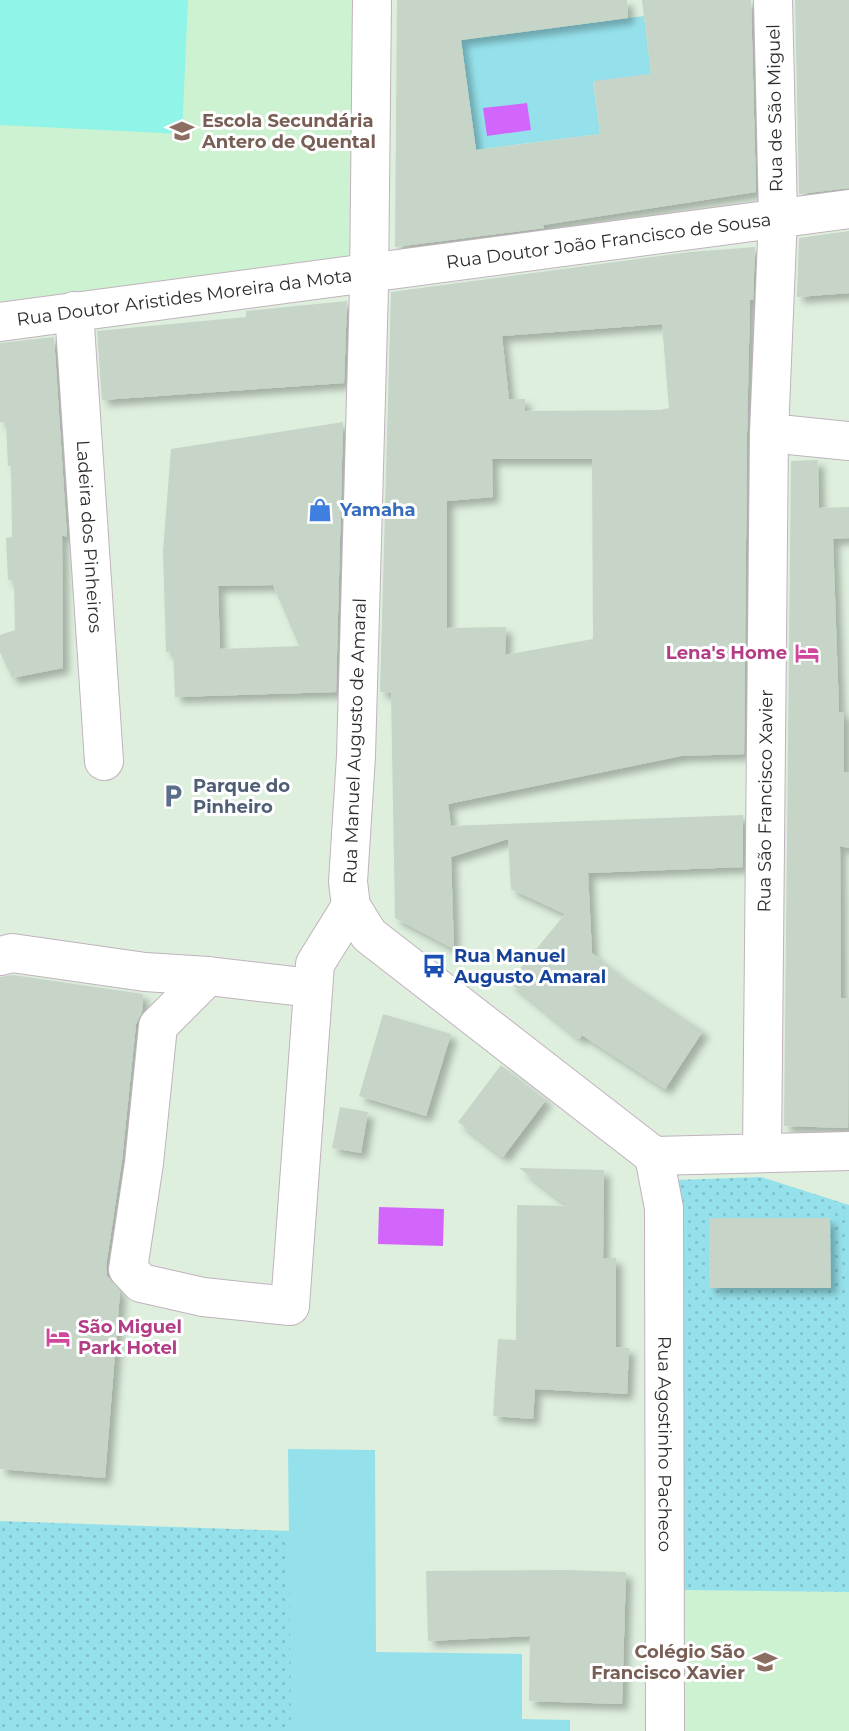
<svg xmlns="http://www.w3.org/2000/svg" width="849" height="1731" font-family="Montserrat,sans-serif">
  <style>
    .education { fill: #ccf2d1 }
    .grass { fill: url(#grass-dots) }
    .park { fill: #95e1eb }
    .pitch { fill: #90f4e8 }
    .water { fill: #d266fc }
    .building { fill: #c6d5c7; fill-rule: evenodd; filter: url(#shadow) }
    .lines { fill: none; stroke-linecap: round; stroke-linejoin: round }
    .minor-casing { stroke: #c1b2bd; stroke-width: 40 }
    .minor { stroke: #fff; stroke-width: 38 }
    .labels { text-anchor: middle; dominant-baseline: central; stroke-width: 6; stroke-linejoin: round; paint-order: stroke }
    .street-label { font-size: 18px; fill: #2d2d2d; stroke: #fff }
    .education-label { font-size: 18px; font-weight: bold; fill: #785e54; stroke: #fff; text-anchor: start }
    .shop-label { font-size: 18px; font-weight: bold; fill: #366cbe; stroke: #fff; text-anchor: start }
    .hotel-label { font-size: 18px; font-weight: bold; fill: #b23c85; stroke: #fff; text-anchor: end }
    .service-label { font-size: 18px; font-weight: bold; fill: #4e5e75; stroke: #fff; text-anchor: start }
    .transit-label { font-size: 18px; font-weight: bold; fill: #164399; stroke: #fff; text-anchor: start }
  </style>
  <defs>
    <pattern id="grass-dots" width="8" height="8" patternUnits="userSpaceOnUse" patternTransform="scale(1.75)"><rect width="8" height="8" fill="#95e1eb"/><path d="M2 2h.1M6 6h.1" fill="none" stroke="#81c1ca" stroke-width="1.8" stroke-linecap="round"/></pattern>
    <filter id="shadow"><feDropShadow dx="6" dy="6" stdDeviation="3.5" flood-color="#0004"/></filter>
  </defs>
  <rect width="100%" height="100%" fill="#deefde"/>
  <!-- education -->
  <path class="education" d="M0,0H364L362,261L0,303Z
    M683,1590L849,1592V1731H681Z"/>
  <!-- grass -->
  <path class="grass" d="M761,1177L849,1205V1592L683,1590L677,1180Z
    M0,1521L291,1531V1731H0Z"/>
  <!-- park -->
  <path class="park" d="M644,16L651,74L593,82L600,134L476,150L461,40Z
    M288,1449L375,1450L376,1652L522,1654V1719L570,1720V1731H291Z"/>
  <!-- pitch -->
  <path class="pitch" d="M0,0H188L182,134L0,125Z"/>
  <!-- water -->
  <path class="water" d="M527,103L531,130L487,136L483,108Z
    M379,1207L444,1209L443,1246L378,1244Z"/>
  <!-- building -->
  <path class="building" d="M397,0H627L628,18L461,40L476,150L600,134L593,81L651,74L642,0H751L756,192L543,225L544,228L395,247Z
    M795,0H849V188L799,194Z
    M849,231V293L797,297L799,238Z
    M755,247L753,300H750L747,433L744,754L681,756L448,804L451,826L743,815V867L588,873L592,953L622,977L703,1031L665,1089L582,1035L579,1039L509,982L565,914L511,889L508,839L451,857L454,949L395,918L391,693L380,692L391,292L690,252ZM662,324L669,408L660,410L525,411V399H509L502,336ZM492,459H592L593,639L505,655L506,627L447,628V501L493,497Z
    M347,301L344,383L102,400L97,331L246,317V311Z
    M54,337L67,537L62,535L63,668L12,678L0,652V635L15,630L14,580H8L6,538L12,537L11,466H8L6,422H0V343Z
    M343,422L336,692L175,697L173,652H166L163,551L171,449ZM273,585L299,646L220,649L218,586Z
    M818,460L819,508L849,507V538L833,539L839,712H844V772H849V848L840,846L841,998H849L848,1128L784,1126L791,461Z
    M13,975L143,994L142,1012L136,1024L122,1160L106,1266L107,1276L120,1292L105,1478L0,1469V977Z
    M383,1014L451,1034L426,1116L359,1096Z
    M501,1065L546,1100L503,1157L458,1122Z
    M340,1107L368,1112L361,1153L332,1148Z
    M519,1168L604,1170L603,1258H616V1347L629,1348L627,1394L535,1389L533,1419L493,1416L498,1339L516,1340L517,1205L568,1206Z
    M709,1218H830L831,1288H709Z
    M567,1570L626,1572L622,1704L529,1701L530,1636L428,1641L426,1571Z"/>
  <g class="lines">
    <!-- minor casing -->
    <g class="minor-casing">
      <g id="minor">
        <path d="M372,0L369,287L356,756L348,882L351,906L369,935L654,1156"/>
        <path id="s1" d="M74,311L104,761"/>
        <path id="s2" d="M0,322L849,209"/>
        <path d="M769,433L849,441"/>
        <path d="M0,956L12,953L145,972L208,976L312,988"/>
        <path d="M208,976L158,1026L144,1163L128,1269L141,1283L203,1297L290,1306L315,964L351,906"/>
        <path id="s3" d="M762,1153L769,433L778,216L773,0"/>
        <path id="s4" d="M654,1156L664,1208L665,1731"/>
        <path d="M654,1156L849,1151"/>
      </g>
    </g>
    <!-- minor -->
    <use href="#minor" class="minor"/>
  </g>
  <!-- icons -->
  <defs>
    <g id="school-bare" transform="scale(1.89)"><path d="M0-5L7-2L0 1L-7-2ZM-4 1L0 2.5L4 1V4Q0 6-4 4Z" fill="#8d6e63" stroke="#fff" stroke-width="2.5" paint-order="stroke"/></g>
    <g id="shop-bare" transform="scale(1.89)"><path d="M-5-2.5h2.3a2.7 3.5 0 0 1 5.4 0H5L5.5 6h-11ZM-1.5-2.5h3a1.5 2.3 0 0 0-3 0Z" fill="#3f7fe0" stroke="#fff" stroke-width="2.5" paint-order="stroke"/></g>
    <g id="hotel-bare" transform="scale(1.89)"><path d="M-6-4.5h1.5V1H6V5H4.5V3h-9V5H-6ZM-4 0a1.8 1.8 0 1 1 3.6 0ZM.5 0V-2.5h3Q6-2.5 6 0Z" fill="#d1479c" stroke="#fff" stroke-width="2.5" paint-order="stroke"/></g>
    <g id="parking-bare" transform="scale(1.89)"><path d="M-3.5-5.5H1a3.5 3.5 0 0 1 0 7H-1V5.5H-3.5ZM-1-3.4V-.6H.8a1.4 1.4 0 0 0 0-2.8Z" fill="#5c6f8a" stroke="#fff" stroke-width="2.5" paint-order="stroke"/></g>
    <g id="bus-bare" transform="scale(1.89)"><path d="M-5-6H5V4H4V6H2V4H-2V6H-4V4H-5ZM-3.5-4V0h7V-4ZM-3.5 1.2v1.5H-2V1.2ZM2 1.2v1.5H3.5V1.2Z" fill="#1a4fb4" stroke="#fff" stroke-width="2.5" paint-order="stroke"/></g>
  </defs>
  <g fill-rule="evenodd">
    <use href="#school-bare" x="182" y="131"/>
    <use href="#shop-bare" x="320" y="510"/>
    <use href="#hotel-bare" x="807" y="653"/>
    <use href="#parking-bare" x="173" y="796"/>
    <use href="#bus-bare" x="434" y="966"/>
    <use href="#hotel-bare" x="58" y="1337"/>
    <use href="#school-bare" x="765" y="1662"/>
  </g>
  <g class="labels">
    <!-- street labels -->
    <g class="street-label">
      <text transform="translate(775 108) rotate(-91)">Rua de São Miguel</text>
      <text stroke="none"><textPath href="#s2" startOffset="614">Rua Doutor João Francisco de Sousa</textPath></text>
      <text stroke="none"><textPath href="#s2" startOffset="186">Rua Doutor Aristides Moreira da Mota</textPath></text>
      <text stroke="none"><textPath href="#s1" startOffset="226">Ladeira dos Pinheiros</textPath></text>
      <text transform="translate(355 741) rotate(-88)">Rua Manuel Augusto de Amaral</text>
      <text stroke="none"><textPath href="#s3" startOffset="352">Rua São Francisco Xavier</textPath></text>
      <text stroke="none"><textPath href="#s4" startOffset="289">Rua Agostinho Pacheco</textPath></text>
    </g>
    <!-- education labels -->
    <g class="education-label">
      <text x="202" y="121">Escola Secundária<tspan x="202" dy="21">Antero de Quental</tspan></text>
      <text x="745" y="1652" text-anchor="end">Colégio São<tspan x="745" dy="21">Francisco Xavier</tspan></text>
    </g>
    <!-- shop labels -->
    <g class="shop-label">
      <text x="340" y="510">Yamaha</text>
    </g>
    <!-- hotel labels -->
    <g class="hotel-label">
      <text x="787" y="653">Lena's Home</text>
      <text x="78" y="1327" text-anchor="start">São Miguel<tspan x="78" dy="21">Park Hotel</tspan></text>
    </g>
    <!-- service labels -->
    <g class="service-label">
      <text x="193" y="786">Parque do<tspan x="193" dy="21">Pinheiro</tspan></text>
    </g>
    <!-- transit labels -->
    <g class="transit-label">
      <text x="454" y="956">Rua Manuel<tspan x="454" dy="21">Augusto Amaral</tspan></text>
    </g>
  </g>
</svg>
